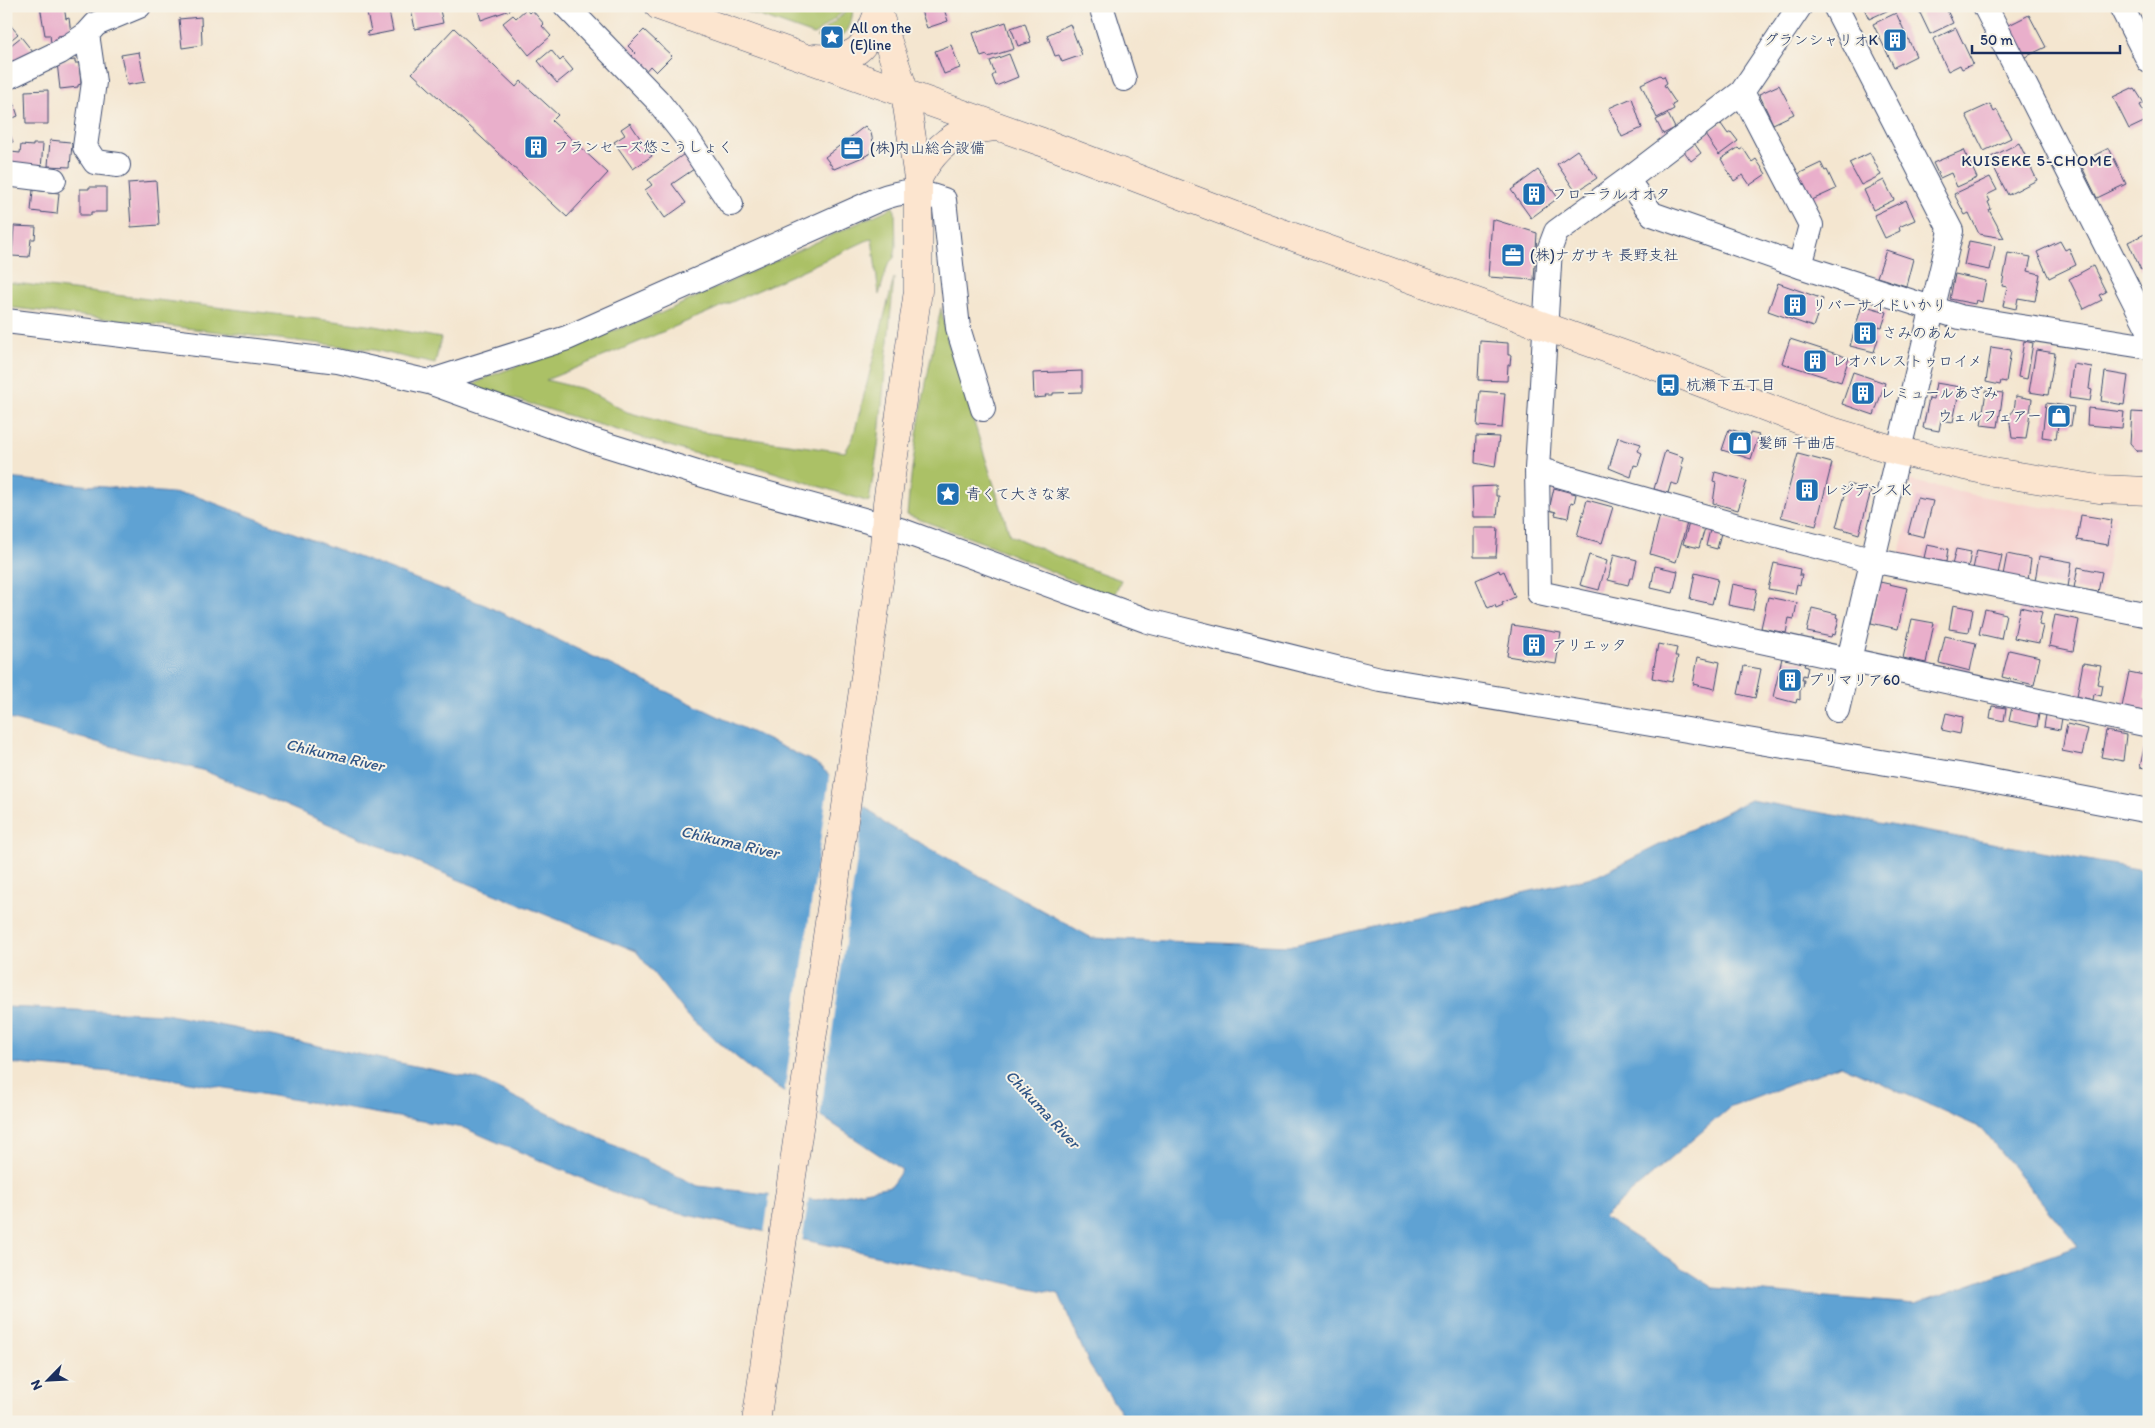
<svg xmlns="http://www.w3.org/2000/svg" width="2155" height="1428" font-family="Itim,'Klee One',sans-serif">
  <style>
    .built { fill: #f7d0cd }
    .green { fill: #abc166; stroke: #637862 }
    .water { fill: #5ea2d3; stroke: #3c6898; fill-rule: evenodd }
    .pier { fill: #f4e6d0 }
    .building { fill: #e9afcb }
    .lines { fill: none; stroke-linecap: round; stroke-linejoin: round }
    .street-casing { stroke: #3c4a6f; stroke-width: 26 }
    .secondary-casing { stroke: #3c4a6f; stroke-width: 29 }
    .street { stroke: #fff; stroke-width: 24 }
    .secondary { stroke: #fce5cf; stroke-width: 28 }
    .labels { text-anchor: middle; dominant-baseline: central; stroke-width: 4; stroke-linejoin: round; paint-order: stroke }
    .poi-label { font-size: 15px; fill: #1b2f5e; stroke: #f7f3e8; text-anchor: start }
    .neighbourhood-label { font-size: 16px; letter-spacing: 1px; fill: #1b2f5e; stroke: #f7f3e8 }
    .water-label { font-size: 16px; font-style: italic; fill: #325787; stroke: #f7f3e8 }
  </style>
  <rect width="100%" height="100%" fill="#f7f3e8"/>
  <filter id="ink" filterUnits="userSpaceOnUse"><feTurbulence type="fractalNoise" baseFrequency=".02" numOctaves="2"/><feDisplacementMap in="SourceGraphic" scale="10" xChannelSelector="R" yChannelSelector="G"/><feConvolveMatrix kernelMatrix="1 2 1 2 8 2 1 2 1" color-interpolation-filters="sRGB"/></filter>
  <filter id="wash" filterUnits="userSpaceOnUse"><feTurbulence type="fractalNoise" baseFrequency=".0096" numOctaves="4" result="noise"/><feDisplacementMap in="SourceGraphic" scale="20" xChannelSelector="R" yChannelSelector="G"/><feGaussianBlur stdDeviation="1.12" result="paint"/><feColorMatrix in="noise" values="0 0 0 0 0 0 0 0 0 0 0 0 0 0 0 0 0 1.4 0 .05"/><feComposite in="paint" operator="in"/></filter>
  <g filter="url(#wash)">
    <rect width="100%" height="100%" fill="#f4e6d0"/>
    <!-- built -->
    <path class="built" d="M1908,480L1969,494L2041,507L2116,515L2101,595L1899,556L1915,497Z"/>
    <!-- green -->
    <path class="green" d="M743,6H848L849,7L814,35L740,9Z
      M853,6C852,33 843,43 816,37Z
      M893,207L895,211L896,247L894,258L888,264L879,295L872,238C764,289 656,336 546,380L583,389L627,412L694,431L845,452L853,438L894,278L878,447L869,502L757,467L689,452L471,386L490,376L657,315Z
      M6,282L375,326L441,338L435,364L374,350L6,307Z
      M941,308L947,338L1010,535L1070,562L1121,580L1113,598L992,546L907,515C913,445 927,376 941,308Z"/>
    <!-- water -->
    <path class="water" d="M6,478L193,495L485,605L816,763L884,823L1092,938L1289,946L1597,876L1750,800L2149,871V1422H1127L1090,1366L1059,1294L649,1207L464,1128L147,1075L6,1063V1007L166,1014L477,1079L698,1186L816,1200L891,1186L902,1170L752,1070L687,1016L636,951L457,879L205,771L6,718ZM1841,1065L1981,1128L2078,1246L1915,1304L1714,1288L1603,1217L1729,1108Z"/>
    <!-- pier -->
    <path class="pier" d="M830,772L865,803L820,1118L784,1094Z
      M770,1192L809,1196L802,1243L764,1234Z"/>
    <g id="blocks">
      <!-- building -->
      <path class="building" d="M40,6H64L66,19L69,18L71,34L58,36V41L51,43L50,35H45Z
        M380,6H388L393,31L368,36L367,32L371,31L366,9Z
        M421,6H439L443,23L415,29L411,9Z
        M477,6H509L510,10L481,20Z
        M927,6H943L948,21L927,28L920,8Z
        M1863,6H1892L1893,8L1869,19Z
        M1935,6H1945L1953,23L1930,34L1920,13Z
        M526,9L529,13L532,10L544,24L542,26L551,36L529,55L503,23L513,15L516,18Z
        M1896,13L1916,56L1894,67L1873,24Z
        M2029,15L2046,47L2023,58L2007,26Z
        M201,17L202,45L182,48L179,19Z
        M6,20L18,34L6,44Z
        M1006,22L1014,49L988,57L987,55L981,57L973,33Z
        M1025,23L1031,42L1018,46L1011,28Z
        M1070,24L1082,55L1062,62L1059,55L1055,56L1047,35Z
        M454,28L516,87L521,81L558,115L552,121L608,173L567,217L412,73Z
        M1956,28L1973,64L1962,69L1960,65L1948,71L1933,39Z
        M644,30L672,56L656,72L650,66L643,74L628,60L635,53L628,46Z
        M21,37L33,52L17,65L12,60L10,62L6,57V49Z
        M951,45L960,68L944,74L935,51Z
        M551,50L560,61L563,58L573,70L557,83L538,61Z
        M139,52L145,82L127,85L121,55Z
        M1009,54L1018,77L996,86L992,76L995,74L990,61Z
        M75,60V63H79L81,84L78,85V87L60,89L57,62Z
        M1660,75L1662,77L1664,76L1667,83L1664,85L1676,103L1672,105L1674,109L1657,118L1641,84Z
        M1779,85L1794,114L1773,124L1759,94Z
        M2132,88L2133,90L2135,89L2144,103L2140,105L2148,120L2129,129L2113,97Z
        M48,90V124H26L25,91Z
        M1632,98L1642,128L1622,137L1609,108Z
        M14,104L18,116L6,121V106Z
        M1990,104L1994,112L1997,110L2011,138L1984,151L1966,115Z
        M1668,114L1675,128L1663,134L1656,120Z
        M630,123L652,156L633,169L614,142L625,135L621,129Z
        M1721,124L1728,134L1731,132L1738,141L1719,155L1705,135Z
        M6,125L13,142L6,144Z
        M865,126L871,133L873,142L870,154L834,169L825,157Z
        M50,140L70,142L72,144L70,167L48,166Z
        M1694,143L1701,153L1691,161L1684,151Z
        M2019,143L2037,180L2008,195L1989,158Z
        M33,144H43L41,169L10,167L11,152L20,153L21,145L33,146Z
        M1738,148L1740,150L1743,148L1752,162L1756,159L1766,174L1750,185L1743,175L1734,181L1721,159Z
        M2109,148L2126,184L2097,198L2081,165L2093,160L2091,157Z
        M1577,150L1597,178L1576,192L1557,164Z
        M1964,150L1977,178L1957,187L1951,173L1940,178L1933,163Z
        M687,152L697,167L672,184L686,203L665,218L645,190L652,185L648,180Z
        M1870,153L1881,175L1861,185L1849,163Z
        M1821,163L1825,171L1827,170L1836,189L1812,200L1798,174Z
        M1538,170L1558,198L1531,218L1511,190Z
        M1990,177L1997,190L1987,195L1990,201L1988,202L1991,209L1989,210L2004,238L1979,234L1969,213L1965,215L1954,194Z
        M1884,180L1894,200L1873,210L1864,190Z
        M156,181L159,225L131,227L128,183Z
        M89,187H106V212H91V215H80V189H89Z
        M33,190L59,193L57,214L31,211Z
        M1906,200L1915,220L1899,227L1900,231L1885,238L1874,215Z
        M1492,219L1537,233L1534,280L1488,277Z
        M14,226L36,227L35,239H31L29,257L12,256Z
        M2149,232V266L2141,270L2128,242Z
        M1969,241L1995,246L1990,270L1964,265Z
        M2060,241L2065,250L2069,248L2076,265L2049,278L2037,252Z
        M1886,250L1913,259L1906,286L1877,277Z
        M2008,253L2031,257L2028,271L2040,274L2035,301L2018,298L2016,309L2003,306L2007,287L2002,286Z
        M2093,266L2106,292L2099,295L2102,300L2084,309L2069,279Z
        M1955,274L1986,281L1982,302L1976,300L1975,304L1950,299Z
        M1778,283L1823,299L1813,327L1768,311Z
        M1862,305L1887,312L1882,327L1878,326L1875,338L1878,339L1874,352L1850,346Z
        M1790,339L1849,358L1841,382L1782,363Z
        M1480,341L1508,343V355H1511L1510,365H1508L1507,381L1478,380Z
        M2024,341L2033,343L2027,379L2018,377Z
        M1991,347L2011,350L2006,382L2001,381L2000,385L1986,382Z
        M2036,350L2055,353L2048,395L2029,392Z
        M2073,364L2092,367L2089,389L2092,390L2090,401L2069,398Z
        M1082,371V392L1053,393V395H1045L1046,397L1034,398L1033,373Z
        M1853,372L1885,383L1874,415L1842,404Z
        M2105,372L2128,376L2124,405L2101,401Z
        M1936,383L1960,387L1953,422L1941,420L1939,431L1923,428L1929,398L1933,399Z
        M1480,391L1505,393L1502,428L1477,426Z
        M1986,391L2003,393L1998,427L1981,425Z
        M2016,396L2032,399L2026,439L2012,438L2009,416L2014,410Z
        M2046,403L2074,407L2071,426L2058,425L2056,439L2042,437Z
        M2088,408L2124,412L2122,428L2087,425Z
        M2132,412L2149,413L2146,451H2137L2130,443Z
        M1729,429L1750,435V433L1759,435L1751,459L1722,450Z
        M1476,436L1499,437L1495,467L1475,463Z
        M1618,437L1641,444L1638,451L1642,453L1638,466L1634,465L1631,477L1609,468Z
        M1665,451L1683,457L1681,467H1683L1678,485L1671,483L1668,493L1654,489Z
        M1798,454L1832,463L1816,526L1781,517Z
        M1715,472L1747,481L1738,510L1713,503L1716,482L1713,481Z
        M1848,484L1871,491L1859,534L1836,527Z
        M1496,486V496H1499L1497,517H1473L1472,487Z
        M1554,488L1576,494L1574,503L1571,502L1568,518L1555,515L1556,512L1549,510Z
        M1917,498L1933,501L1924,537L1908,533Z
        M1587,500L1613,507L1602,543L1577,536Z
        M1660,515L1687,523L1676,562L1650,554Z
        M2081,515L2112,520L2108,545L2077,540Z
        M1689,523L1705,528L1699,548L1683,544Z
        M1474,528H1498L1496,557H1474Z
        M1710,530L1721,533L1717,549L1706,546Z
        M1927,545L1948,549L1946,562L1924,558Z
        M1956,549L1971,552L1968,568L1952,565Z
        M1977,550L2002,555L1998,574L1973,569Z
        M1614,554L1637,560L1633,578H1630L1628,585L1608,580Z
        M2007,554L2031,559L2028,580L2003,575Z
        M1589,555L1607,561L1599,590L1580,585Z
        M2039,556L2072,562L2068,587L2035,581Z
        M1774,563L1800,569L1799,575H1802L1800,585L1797,584L1795,594L1768,589Z
        M1655,566L1678,571L1673,593L1651,588Z
        M2078,567L2102,572L2098,592L2074,588Z
        M1499,570L1500,573L1504,571L1515,597L1502,603L1503,605L1496,608L1495,605L1488,608L1476,580Z
        M1695,573L1718,579L1712,604L1690,599Z
        M1880,582L1907,588L1898,629L1871,623Z
        M1732,584L1757,589L1753,610L1728,605Z
        M1768,597L1797,603L1794,619L1789,618L1786,633L1761,628Z
        M1953,605L1973,609L1969,632L1949,629Z
        M2020,607L2042,612L2039,625L2043,626L2039,643L2014,638Z
        M1812,608L1837,614L1836,617L1839,618L1835,635L1832,634L1831,637L1807,632Z
        M1985,609L2006,614L2001,639L1979,634Z
        M2055,615L2079,620L2073,651L2049,646Z
        M1912,619L1934,623L1926,663L1903,658Z
        M1512,625L1561,633L1556,664L1507,656Z
        M1945,636L1976,643L1970,671L1939,663Z
        M1658,644L1677,648L1675,656H1678L1672,682L1652,678Z
        M2009,650L2040,657L2034,685L2002,677Z
        M1698,657L1720,662L1715,689L1693,684Z
        M1782,658L1805,663L1804,666L1808,667L1806,676L1803,675L1802,680H1804L1803,687L1800,686V700L1797,699L1796,703L1773,697Z
        M2083,663L2101,666L2097,684L2103,685L2101,696L2094,694L2093,700L2077,696Z
        M1744,666L1761,669L1755,698L1738,694Z
        M2129,672L2149,676V691L2146,690L2144,699L2149,700V712L2122,707Z
        M1992,706L2006,708L2004,721L1990,718Z
        M2012,707L2039,713L2037,727L2009,721Z
        M1946,713L1963,717L1960,734L1942,730Z
        M2046,715L2062,718L2060,730L2044,727Z
        M2067,724L2088,729L2082,755L2062,751Z
        M2106,731L2126,735L2123,761L2101,757Z
        M2146,739L2149,740V769L2140,767Z"/>
    </g>
  </g>
  <g filter="url(#ink)">
    <use href="#blocks" fill-opacity="0" stroke="#3c4a6f" stroke-width="1"/>
    <g class="lines">
      <!-- street casing -->
      <g class="street-casing">
        <path id="street" d="M566,6L657,100L687,138L731,204
          M1101,6L1124,79
          M1835,6L1951,231L1837,710
          M1985,6L2149,330
          M2121,6L2149,61
          M87,34L94,82L85,147L95,162L118,165
          M6,78L60,52L87,34L96,24L139,6
          M1742,92L1811,225L1800,266
          M6,174L54,180
          M1627,180L1742,92L1800,6
          M6,321L338,361L429,382L591,440L729,483L900,530L1148,621L1380,679L1959,775L2149,811
          M2149,347L2015,326L1960,317L1931,308L1800,266L1652,214L1627,180L1556,232L1550,248L1537,469L1539,593L2149,725
          M429,382L567,338L877,200C906,189 916,190 944,200L958,328L983,409
          M1537,469L1745,528L1871,560L2149,615"/>
      </g>
      <!-- secondary casing -->
      <g class="secondary-casing">
        <path id="secondary" d="M659,6L1042,142L1260,225L1681,375L1821,428L1898,451L1993,472L2099,489L2149,491
          M815,58C857,60 864,51 878,13
          M918,178C929,158 944,139 967,131C976,129 986,128 995,127
          M756,1422L884,547L887,503L918,291V178L905,93L876,6"/>
      </g>
      <!-- street -->
      <use href="#street" class="street"/>
      <!-- secondary -->
      <use href="#secondary" class="secondary"/>
    </g>
  </g>
  <!-- icons -->
  <defs>
    <g id="sight-square" transform="scale(1.25)"><rect x="-9" y="-9" width="18" height="18" rx="4" fill="#1f6fb2" stroke="#f7f3e8"/><path d="M0-6L1.8-2.2L6-1.7L2.9 1.2L3.7 5.4L0 3.3L-3.7 5.4L-2.9 1.2L-6-1.7L-1.8-2.2Z" fill="#fff"/></g>
    <g id="building-square" transform="scale(1.25)"><rect x="-9" y="-9" width="18" height="18" rx="4" fill="#1f6fb2" stroke="#f7f3e8"/><path d="M-4-6H4V6H1V3H-1V6H-4ZM-2.5-4.3h1.7v1.8h-1.7ZM.8-4.3h1.7v1.8H.8ZM-2.5-1h1.7V.8h-1.7ZM.8-1h1.7V.8H.8Z" fill="#fff"/></g>
    <g id="office-square" transform="scale(1.25)"><rect x="-9" y="-9" width="18" height="18" rx="4" fill="#1f6fb2" stroke="#f7f3e8"/><path d="M-6-3h4V-5.5h4V-3h4V5H-6ZM-1-4.5V-3h2v-1.5ZM-6 0V1H6V0Z" fill="#fff"/></g>
    <g id="bus-square" transform="scale(1.25)"><rect x="-9" y="-9" width="18" height="18" rx="4" fill="#1f6fb2" stroke="#f7f3e8"/><path d="M-5-6H5V4H4V6H2V4H-2V6H-4V4H-5ZM-3.5-4V0h7V-4ZM-3.5 1.2v1.5H-2V1.2ZM2 1.2v1.5H3.5V1.2Z" fill="#fff"/></g>
    <g id="shop-square" transform="scale(1.25)"><rect x="-9" y="-9" width="18" height="18" rx="4" fill="#1f6fb2" stroke="#f7f3e8"/><path d="M-5-2.5h2.3a2.7 3.5 0 0 1 5.4 0H5L5.5 6h-11ZM-1.5-2.5h3a1.5 2.3 0 0 0-3 0Z" fill="#fff"/></g>
  </defs>
  <g fill-rule="evenodd">
    <use href="#sight-square" x="832" y="37"/>
    <use href="#building-square" x="1895" y="40"/>
    <use href="#building-square" x="536" y="147"/>
    <use href="#office-square" x="852" y="148"/>
    <use href="#building-square" x="1534" y="194"/>
    <use href="#office-square" x="1513" y="255"/>
    <use href="#building-square" x="1795" y="305"/>
    <use href="#building-square" x="1865" y="333"/>
    <use href="#building-square" x="1815" y="361"/>
    <use href="#bus-square" x="1668" y="385"/>
    <use href="#building-square" x="1863" y="393"/>
    <use href="#shop-square" x="2059" y="416"/>
    <use href="#shop-square" x="1740" y="443"/>
    <use href="#building-square" x="1807" y="490"/>
    <use href="#sight-square" x="948" y="494"/>
    <use href="#building-square" x="1534" y="645"/>
    <use href="#building-square" x="1790" y="680"/>
  </g>
  <g class="labels">
    <!-- poi labels -->
    <g class="poi-label">
      <text x="850" y="28">All on the<tspan x="850" dy="17">(E)line</tspan></text>
      <text x="1878" y="40" text-anchor="end">グランシャリオK</text>
      <text x="554" y="147">フランセーズ悠こうしょく</text>
      <text x="870" y="148">(株)内山総合設備</text>
      <text x="1552" y="194">フローラルオオタ</text>
      <text x="1530" y="255">(株)ナガサキ 長野支社</text>
      <text x="1812" y="305">リバーサイドいかり</text>
      <text x="1882" y="333">さみのあん</text>
      <text x="1832" y="361">レオパレストゥロイメ</text>
      <text x="1686" y="385">杭瀬下五丁目</text>
      <text x="1880" y="393">レミュールあざみ</text>
      <text x="2042" y="416" text-anchor="end">ウェルフェアー</text>
      <text x="1758" y="443">髪師 千曲店</text>
      <text x="1824" y="490">レジデンスＫ</text>
      <text x="966" y="494">青くて大きな家</text>
      <text x="1552" y="645">アリエッタ</text>
      <text x="1808" y="680">プリマリア60</text>
    </g>
    <!-- neighbourhood labels -->
    <g class="neighbourhood-label">
      <text x="2037" y="160">KUISEKE 5-CHOME</text>
    </g>
    <!-- water labels -->
    <g class="water-label">
      <text transform="translate(335 755) rotate(13)">Chikuma River</text>
      <text transform="translate(730 842) rotate(13)">Chikuma River</text>
      <text transform="translate(1043 1109) rotate(47)">Chikuma River</text>
    </g>
  </g>
  <!-- margin -->
  <rect width="2155" height="1428" fill="none" stroke="#f7f3e8" stroke-width="25"/>
  <!-- north arrow -->
  <g transform="translate(48 1380) rotate(246)" stroke="#f7f3e8" stroke-width="4" paint-order="stroke">
  <path d="M0-4L9 19L0 12L-9 19Z" fill="#1b2f5e"/>
  <text y="-8" font-size="14" font-weight="bold" text-anchor="middle" fill="#1b2f5e">N</text>
  </g>
  <!-- scale -->
  <path d="M1972 45v8h148v-8" fill="none" stroke="#1b2f5e" stroke-width="2.5"/>
  <text x="1980" y="45" font-size="15" fill="#1b2f5e" stroke="#f7f3e8" stroke-width="4" paint-order="stroke">50 m</text>
</svg>
